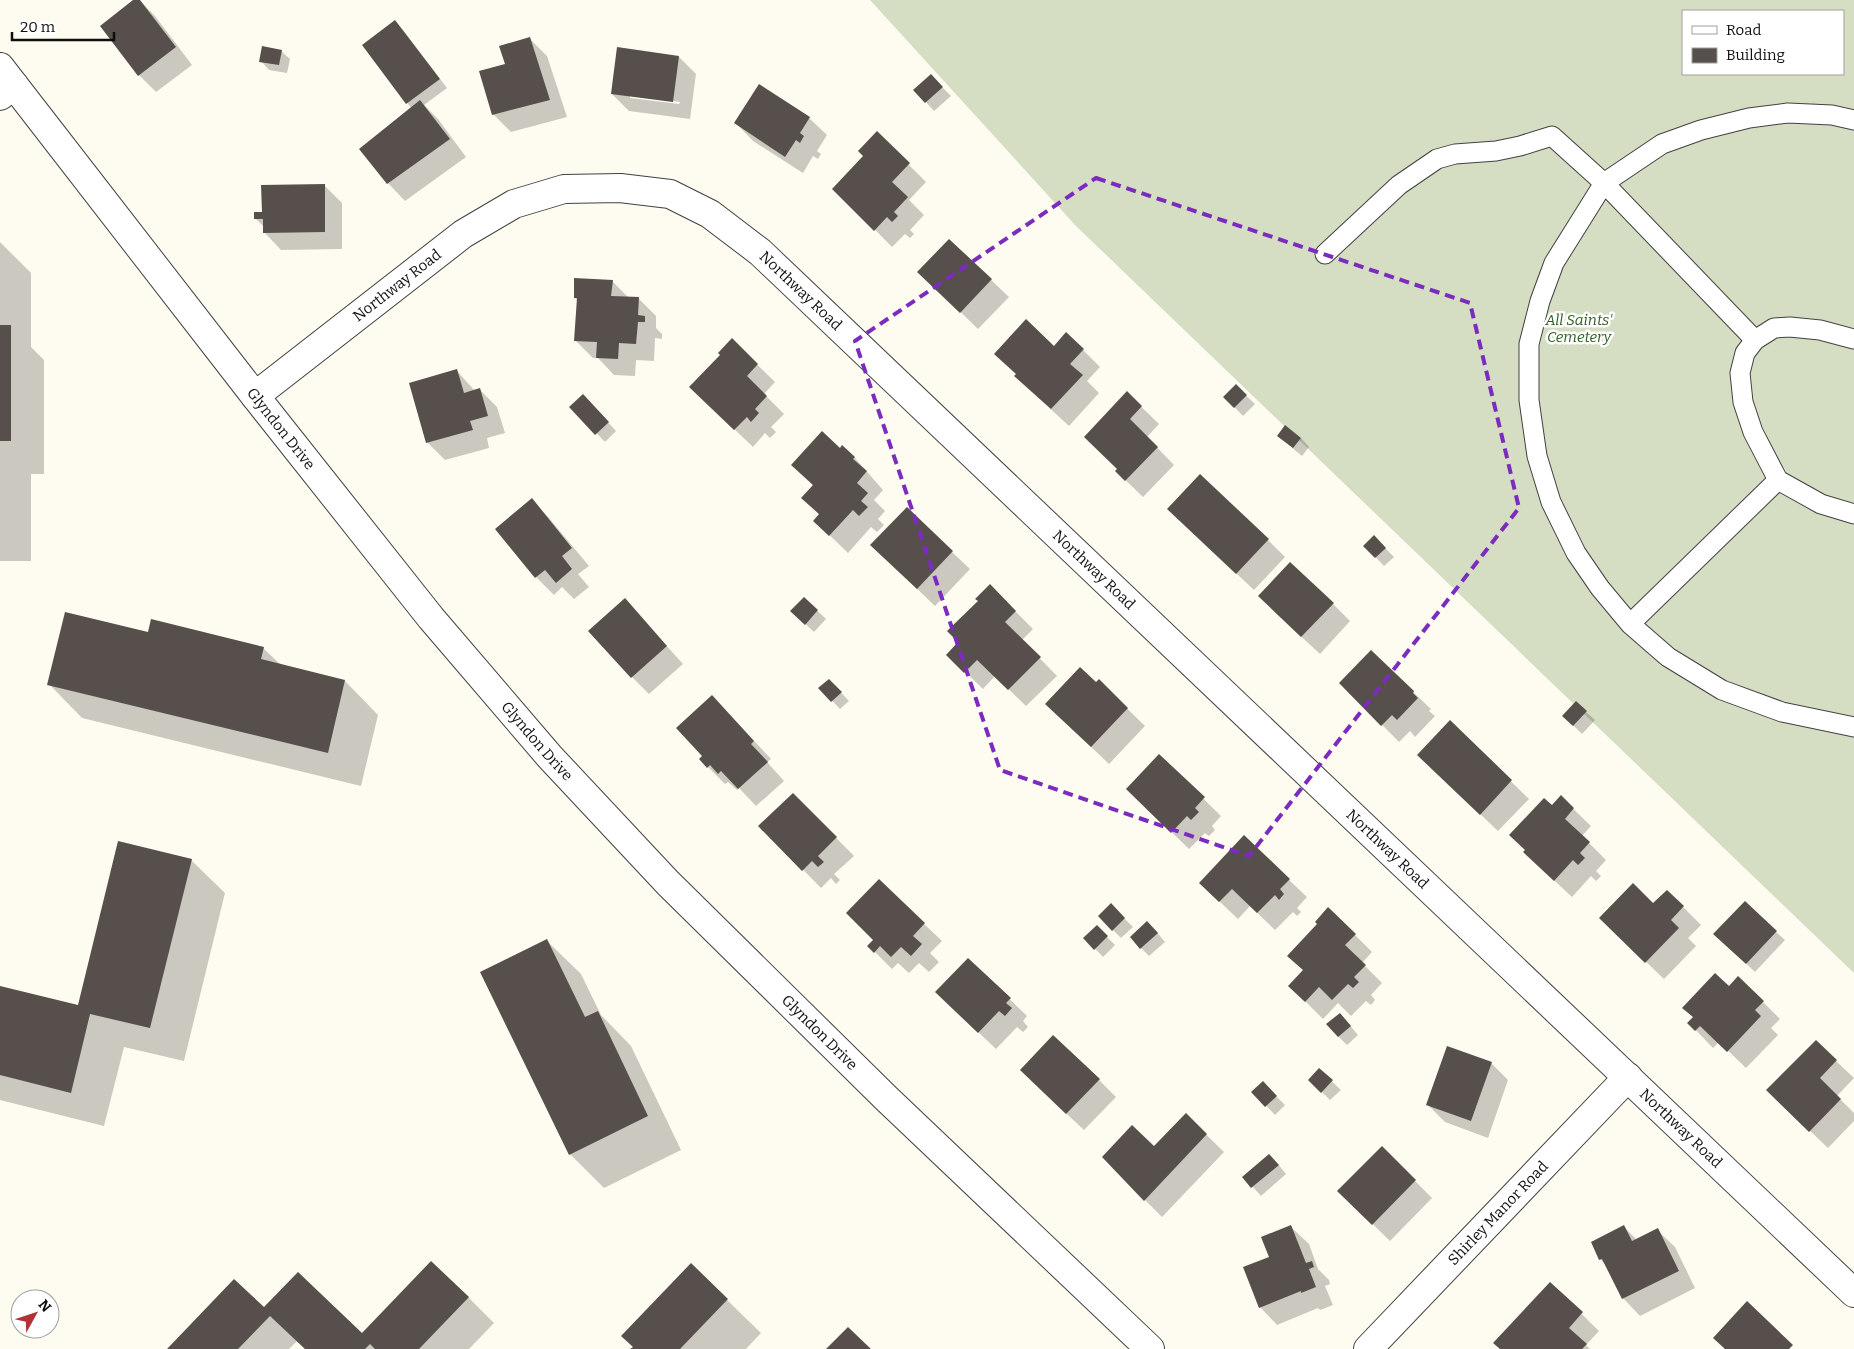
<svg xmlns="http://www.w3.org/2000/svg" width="1854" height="1349" font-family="Bitter,serif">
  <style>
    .cemetery { fill: #d5dec3; fill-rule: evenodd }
    .shadow { fill: #0003; fill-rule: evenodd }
    .building { fill: #564f4b }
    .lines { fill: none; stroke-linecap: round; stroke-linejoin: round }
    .service-casing { stroke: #414141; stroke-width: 21 }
    .minor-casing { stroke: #414141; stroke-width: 30 }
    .tertiary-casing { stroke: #414141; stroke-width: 30 }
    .service { stroke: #fff; stroke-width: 19 }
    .minor { stroke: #fff; stroke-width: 28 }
    .tertiary { stroke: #fff; stroke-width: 28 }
    .marked { fill: none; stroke: #7b2cbf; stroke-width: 4; stroke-dasharray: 10 6; stroke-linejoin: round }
    .labels { text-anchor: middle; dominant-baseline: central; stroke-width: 5; stroke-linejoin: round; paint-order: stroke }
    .street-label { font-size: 15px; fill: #0e0e0e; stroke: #fff }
    .park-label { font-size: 15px; font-style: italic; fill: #306024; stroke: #fff }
  </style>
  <rect width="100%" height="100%" fill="#fefbf0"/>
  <!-- cemetery -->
  <path class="cemetery" d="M870,0H1854V973L1076,226ZM1683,11H1843V74H1683Z"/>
  <!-- shadow -->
  <path class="shadow" d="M135,0H139L155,16L192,65L156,92L139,75Z
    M395,22L403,30L447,88L424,105L438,119L466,157L405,201L388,183L412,109L363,45Z
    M530,39L547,56L567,117L511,132L493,114L506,65Z
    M281,51L290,59L287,73L269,70L261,61Z
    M679,57L696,74L690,119L629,111L612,94ZM630,95L680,102L679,104L630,98Z
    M931,76L951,96L934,111L915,90Z
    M809,118L827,135L817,151L821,154L818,159L813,156L803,173L753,141L736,123Z
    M877,133L926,182L909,200L924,215L910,230L914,234L910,238L905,234L892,247L834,188L865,156Z
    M324,185L342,203V249L281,250L264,232V227L256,219L263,213Z
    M949,240L1009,297L978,329L937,289Z
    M0,242L31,273V347L44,360V474H31V561H0Z
    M612,281L629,298L639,299L656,316V328L662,334V339L655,338L654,361L636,360L635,376L614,375L598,358H593L576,341L578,301L575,298Z
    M732,340L775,382L764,394L784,414L771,427L776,432L770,438L765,433L753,447L708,404Z
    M1054,347L1083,350L1100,367L1087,381L1099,393L1069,426L1015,376Z
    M457,371L475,391L480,390L497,407L505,433L487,438L489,448L445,460L427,442Z
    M1236,386L1255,404L1243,416L1225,397Z
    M1127,393L1159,424L1147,437L1174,465L1143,497L1116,471L1118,469Z
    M583,395L616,431L605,442L571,407Z
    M1278,436L1301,438L1309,447L1302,456Z
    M840,449L854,457L883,490L874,500L885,511L878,519L884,525L877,532L871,527L848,553L815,521L820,515L803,498L814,486L793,465Z
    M532,500L549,518L589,566L578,574L589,587L574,599L562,587L554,595L536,577L497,529Z
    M1186,526L1268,540L1285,557L1254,590Z
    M1374,537L1394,557L1384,566L1365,546Z
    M952,552L970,569L935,606L889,562Z
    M990,586L1033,629L1022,640L1057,676L1026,706L995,676L983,689L948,655L960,642L979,601Z
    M804,598L826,619L814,632L792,611Z
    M625,600L683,664L649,694L632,677Z
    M1333,604L1350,621L1320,654L1277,614Z
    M149,633L263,648L281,665L345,681L378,715L361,786L82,718L49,684Z
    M829,680L849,701L840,709L820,688Z
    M1099,681L1145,726L1109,764L1064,721Z
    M1341,683L1413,692L1431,709L1429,711L1435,716L1415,737L1410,731L1399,742Z
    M1576,703L1595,720L1582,734L1564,716Z
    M729,714L771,759L767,762L784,781L756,806L739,788L737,790L728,782L725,784L708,767Z
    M1450,722L1529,799L1498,831L1436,772Z
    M1159,755L1221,816L1212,826L1215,830L1209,836L1205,833L1189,849L1145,806Z
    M793,794L854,856L834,874L840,880L836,884L831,878L821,888L760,826Z
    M1561,797L1591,826L1582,836L1606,860L1596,871L1601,876L1596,881L1591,876L1572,897L1542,869L1552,807Z
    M191,860L225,893L184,1061L124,1047L104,1126L0,1100V987L79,1006Z
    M1289,880L1307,897L1297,908L1301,912L1297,916L1293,912L1275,930L1250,906L1238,919L1200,883Z
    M879,881L942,941L930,953L939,962L929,972L919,963L909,973L898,963L892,969L869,946L875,940Z
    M1667,891L1701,925L1688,938L1696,946L1664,979L1618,935Z
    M1111,905L1133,927L1121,938L1099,916Z
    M1319,924L1355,935L1372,952L1362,963L1382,983L1371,995L1375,1000L1371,1005L1366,1001L1351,1016L1338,1003L1323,1019L1290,986L1304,971Z
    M1097,927L1115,945L1103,957L1085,938Z
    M1156,931L1165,942L1149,956L1141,948Z
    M1776,932L1785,940L1755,972L1724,942Z
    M547,941L581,974L601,1015L631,1046L681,1150L604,1188L570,1154Z
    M968,959L1027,1016L1023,1021L1028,1027L1023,1032L1017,1027L996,1049L954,1009Z
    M1729,988L1763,1002L1780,1019L1771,1028L1778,1035L1746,1068L1719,1042L1713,1048L1689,1023Z
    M1348,1023L1358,1035L1347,1045L1338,1036Z
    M1816,1042L1854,1078L1837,1096L1854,1113V1121L1828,1148L1785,1107Z
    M1491,1063L1508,1080L1488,1138L1445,1122L1428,1105Z
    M1319,1069L1341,1090L1330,1100L1310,1080Z
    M1099,1080L1116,1097L1084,1130L1039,1088Z
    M1263,1083L1285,1105L1275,1115L1253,1092Z
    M1186,1115L1224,1152L1162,1217L1145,1200L1154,1148Z
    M1382,1148L1432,1198L1390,1241L1339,1191Z
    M1278,1164L1286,1174L1261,1196L1244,1177Z
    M1291,1227L1309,1244L1318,1269L1329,1280L1330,1284L1325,1286L1333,1305L1320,1310L1318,1308L1277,1325L1260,1307L1270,1258Z
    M1624,1227L1637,1240L1657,1230L1675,1247L1695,1288L1640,1316L1623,1298L1607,1266L1601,1260L1592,1242Z
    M691,1265L761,1333L746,1349H632Z
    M1550,1283L1599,1331L1586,1345L1590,1349H1502Z
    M468,1297L494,1323L469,1349H305L297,1341L289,1349H169L264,1309L362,1335Z"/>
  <!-- building -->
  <path class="building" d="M133,0H140L176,47L138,76L100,26Z
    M395,20L440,79L406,104L362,45Z
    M530,37L550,100L492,115L479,71L505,64L499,46Z
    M262,46L282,50L279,65L259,62Z
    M617,47L679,56L673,102L611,94Z
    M931,74L943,87L925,103L913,90Z
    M759,84L810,117L800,133L804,136L800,143L796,140L785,157L734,123Z
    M420,100L450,139L387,184L359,149Z
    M877,131L910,163L892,182L908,197L894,212L898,216L892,222L887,217L874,231L832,189L863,156L858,151Z
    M325,184V232L263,233V219H254V212H262L261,185Z
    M949,239L992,279L960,313L917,272Z
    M574,278L613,280L611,296L639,297L638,315L645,316V322H638L636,344L619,343L618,359L596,358L597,342L574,341L577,298H574Z
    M1026,319L1054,346L1066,332L1084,349L1070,364L1083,375L1051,409L1014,376L1016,374L994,354Z
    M0,325H11V441H0Z
    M732,338L758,364L747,376L767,396L755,409L759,413L751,422L747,417L734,430L689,387L720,355L718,353Z
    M457,369L464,393L480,388L488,416L470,421L473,430L426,443L409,383Z
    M1236,384L1247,395L1234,408L1223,397Z
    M1127,391L1142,406L1130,419L1158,447L1125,481L1115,471L1117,469L1084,437Z
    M583,394L609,422L595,435L569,407Z
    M1285,425L1301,438L1293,448L1277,436Z
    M822,431L840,448L842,445L855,457L853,459L867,471L857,483L868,493L861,501L868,507L859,516L853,510L829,536L813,521L819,514L801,498L813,485L791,465Z
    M1200,474L1269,539L1236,574L1167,509Z
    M532,498L572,548L562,556L572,569L556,583L545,570L535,578L495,529Z
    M907,507L953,551L917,589L870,545Z
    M1374,535L1386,548L1375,558L1363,546Z
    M1290,562L1334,603L1301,637L1258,596Z
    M990,584L1016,611L1005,622L1041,657L1008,690L977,660L964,673L946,655L958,642L947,631L978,601L975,599Z
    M804,597L818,610L805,625L790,611Z
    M625,598L667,646L631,678L588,631Z
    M65,612L148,632L151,619L264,647L261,659L345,680L328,753L47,685Z
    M1371,650L1414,691L1413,693L1418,698L1397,720L1392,715L1381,726L1339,683Z
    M1080,667L1096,682L1099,679L1128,708L1091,747L1045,704Z
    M829,679L842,692L831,702L818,688Z
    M712,695L754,741L751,744L768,762L738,789L721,771L718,774L710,765L707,768L699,759L702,756L676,728Z
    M1576,701L1587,711L1573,726L1562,716Z
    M1450,720L1512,780L1480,815L1417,755Z
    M1159,754L1205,797L1195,808L1199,812L1191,820L1187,816L1171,833L1126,789Z
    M793,793L837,837L818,856L824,862L818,867L812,861L802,871L758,826Z
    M1561,795L1574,808L1565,819L1590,842L1580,853L1585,858L1578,865L1573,860L1554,881L1523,852L1525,850L1509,835L1544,798L1552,805Z
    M1244,835L1290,879L1280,889L1284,894L1279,900L1275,895L1257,913L1232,889L1219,902L1199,883Z
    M118,841L192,859L150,1028L90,1014L71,1093L0,1075V986L78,1005Z
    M879,879L925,923L913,936L922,944L911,956L901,947L891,957L880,946L874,953L867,946L873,940L846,913Z
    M1633,883L1653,903L1667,890L1684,906L1671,920L1679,928L1645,963L1599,918Z
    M1745,901L1777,931L1746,964L1713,934Z
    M1111,903L1125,918L1112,931L1098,916Z
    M1328,907L1356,934L1345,945L1366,965L1354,977L1359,982L1353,988L1348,984L1332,1000L1319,987L1305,1002L1288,986L1303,970L1287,956L1317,924L1315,922Z
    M1147,921L1158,933L1140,949L1130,937Z
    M1097,925L1108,936L1094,950L1083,938Z
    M547,939L585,1017L598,1011L648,1116L569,1155L480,972Z
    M968,958L1011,998L1006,1003L1012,1008L1005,1016L999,1011L978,1033L935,992Z
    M1715,973L1729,986L1738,976L1764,1001L1755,1010L1761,1016L1727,1052L1700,1026L1695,1031L1687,1023L1693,1017L1682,1008Z
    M1340,1013L1351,1026L1338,1037L1326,1024Z
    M1053,1035L1100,1079L1066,1114L1020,1070Z
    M1816,1040L1837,1060L1820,1078L1841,1099L1809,1132L1766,1090Z
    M1447,1046L1492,1062L1471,1121L1426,1105Z
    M1319,1068L1333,1080L1321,1093L1308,1080Z
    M1263,1081L1277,1096L1265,1107L1251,1092Z
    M1186,1113L1207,1134L1144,1201L1102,1157L1132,1125L1154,1146Z
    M1382,1146L1416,1180L1372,1225L1337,1191Z
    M1269,1154L1279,1165L1251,1188L1242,1177Z
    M1291,1225L1306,1263L1312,1261L1314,1267L1309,1269L1316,1287L1301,1293V1291L1259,1308L1243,1267L1269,1257L1261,1237Z
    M1624,1225L1632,1241L1658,1228L1679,1271L1622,1299L1602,1259L1599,1260L1591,1242Z
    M431,1261L469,1297L419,1349H375L370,1344L365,1349H305L270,1316L238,1349H167L234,1279L264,1307L298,1272L362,1333Z
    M691,1263L728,1299L680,1349H630L633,1347L621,1336Z
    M1550,1282L1583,1312L1569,1328L1587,1344L1582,1349H1500L1493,1343Z
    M1747,1301L1793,1345L1789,1349H1725L1713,1338Z
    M848,1327L871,1349H826Z"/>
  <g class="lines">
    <!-- service casing -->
    <g class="service-casing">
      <path id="service" d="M1854,120L1832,115L1788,113L1749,118L1701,130L1662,144L1604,183L1554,263L1540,301L1529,344V400L1537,456L1551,502L1576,553L1600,588L1630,624L1668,657L1722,690L1782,712L1854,727
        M1325,254L1399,185L1437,159L1455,154L1496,151L1520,146L1552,136L1604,183L1755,340
        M1854,339L1820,330L1790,327L1774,328L1755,340L1745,353L1740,373L1743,402L1753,432L1778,480L1821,504L1854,514
        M1630,624L1778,480"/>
    </g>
    <!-- minor casing -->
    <g class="minor-casing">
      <g id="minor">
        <path d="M0,96L14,85"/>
        <path id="s1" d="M255,396L463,234L514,204L564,189L620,188L670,194L710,214L760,252L1854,1293"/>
        <path id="s2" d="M1368,1349L1628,1077"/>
      </g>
    </g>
    <!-- tertiary casing -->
    <g class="tertiary-casing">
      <g id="tertiary">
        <path id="s3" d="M0,67L255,396L431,618L550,757L668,883L886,1098L1150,1349"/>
      </g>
    </g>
    <!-- service -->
    <use href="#service" class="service"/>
    <!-- minor -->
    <use href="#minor" class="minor"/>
    <!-- tertiary -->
    <use href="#tertiary" class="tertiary"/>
  </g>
  <!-- marked area -->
  <path class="marked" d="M1096,178L1470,303L1519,508L1249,856L1000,770L855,341Z"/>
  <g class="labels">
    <!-- street labels -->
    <g class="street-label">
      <text stroke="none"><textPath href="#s1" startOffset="180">Northway Road</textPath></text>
      <text stroke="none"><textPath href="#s1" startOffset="645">Northway Road</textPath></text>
      <text stroke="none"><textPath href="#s3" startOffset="458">Glyndon Drive</textPath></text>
      <text stroke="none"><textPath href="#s1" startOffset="1050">Northway Road</textPath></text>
      <text stroke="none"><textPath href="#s3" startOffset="862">Glyndon Drive</textPath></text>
      <text stroke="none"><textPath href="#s1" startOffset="1455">Northway Road</textPath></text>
      <text stroke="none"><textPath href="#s3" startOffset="1268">Glyndon Drive</textPath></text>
      <text stroke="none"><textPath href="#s1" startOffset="1860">Northway Road</textPath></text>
      <text stroke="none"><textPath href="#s2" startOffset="188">Shirley Manor Road</textPath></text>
    </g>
    <!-- park labels -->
    <g class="park-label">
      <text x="1579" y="320">All Saints'<tspan x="1579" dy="17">Cemetery</tspan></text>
    </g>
  </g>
  <!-- legend -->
  <rect x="1682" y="10" width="162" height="65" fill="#ffffff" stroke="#9f9f9f"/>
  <rect x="1692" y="26" width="25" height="8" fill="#ffffff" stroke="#9f9f9f"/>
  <text x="1726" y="35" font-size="15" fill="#0e0e0e">Road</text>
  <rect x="1692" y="48" width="25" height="15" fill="#564f4b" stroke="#9f9f9f"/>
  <text x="1726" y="60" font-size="15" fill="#0e0e0e">Building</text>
  <!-- north arrow -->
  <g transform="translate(35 1314) rotate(50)"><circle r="24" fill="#ffffff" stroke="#9f9f9f"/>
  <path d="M0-4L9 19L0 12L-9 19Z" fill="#b13338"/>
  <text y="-8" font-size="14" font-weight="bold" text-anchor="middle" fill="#0e0e0e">N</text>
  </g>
  <!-- scale -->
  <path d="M12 32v8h102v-8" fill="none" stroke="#0e0e0e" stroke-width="2.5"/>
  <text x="20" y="32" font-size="15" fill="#0e0e0e" stroke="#ffffff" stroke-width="4" paint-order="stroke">20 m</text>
</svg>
